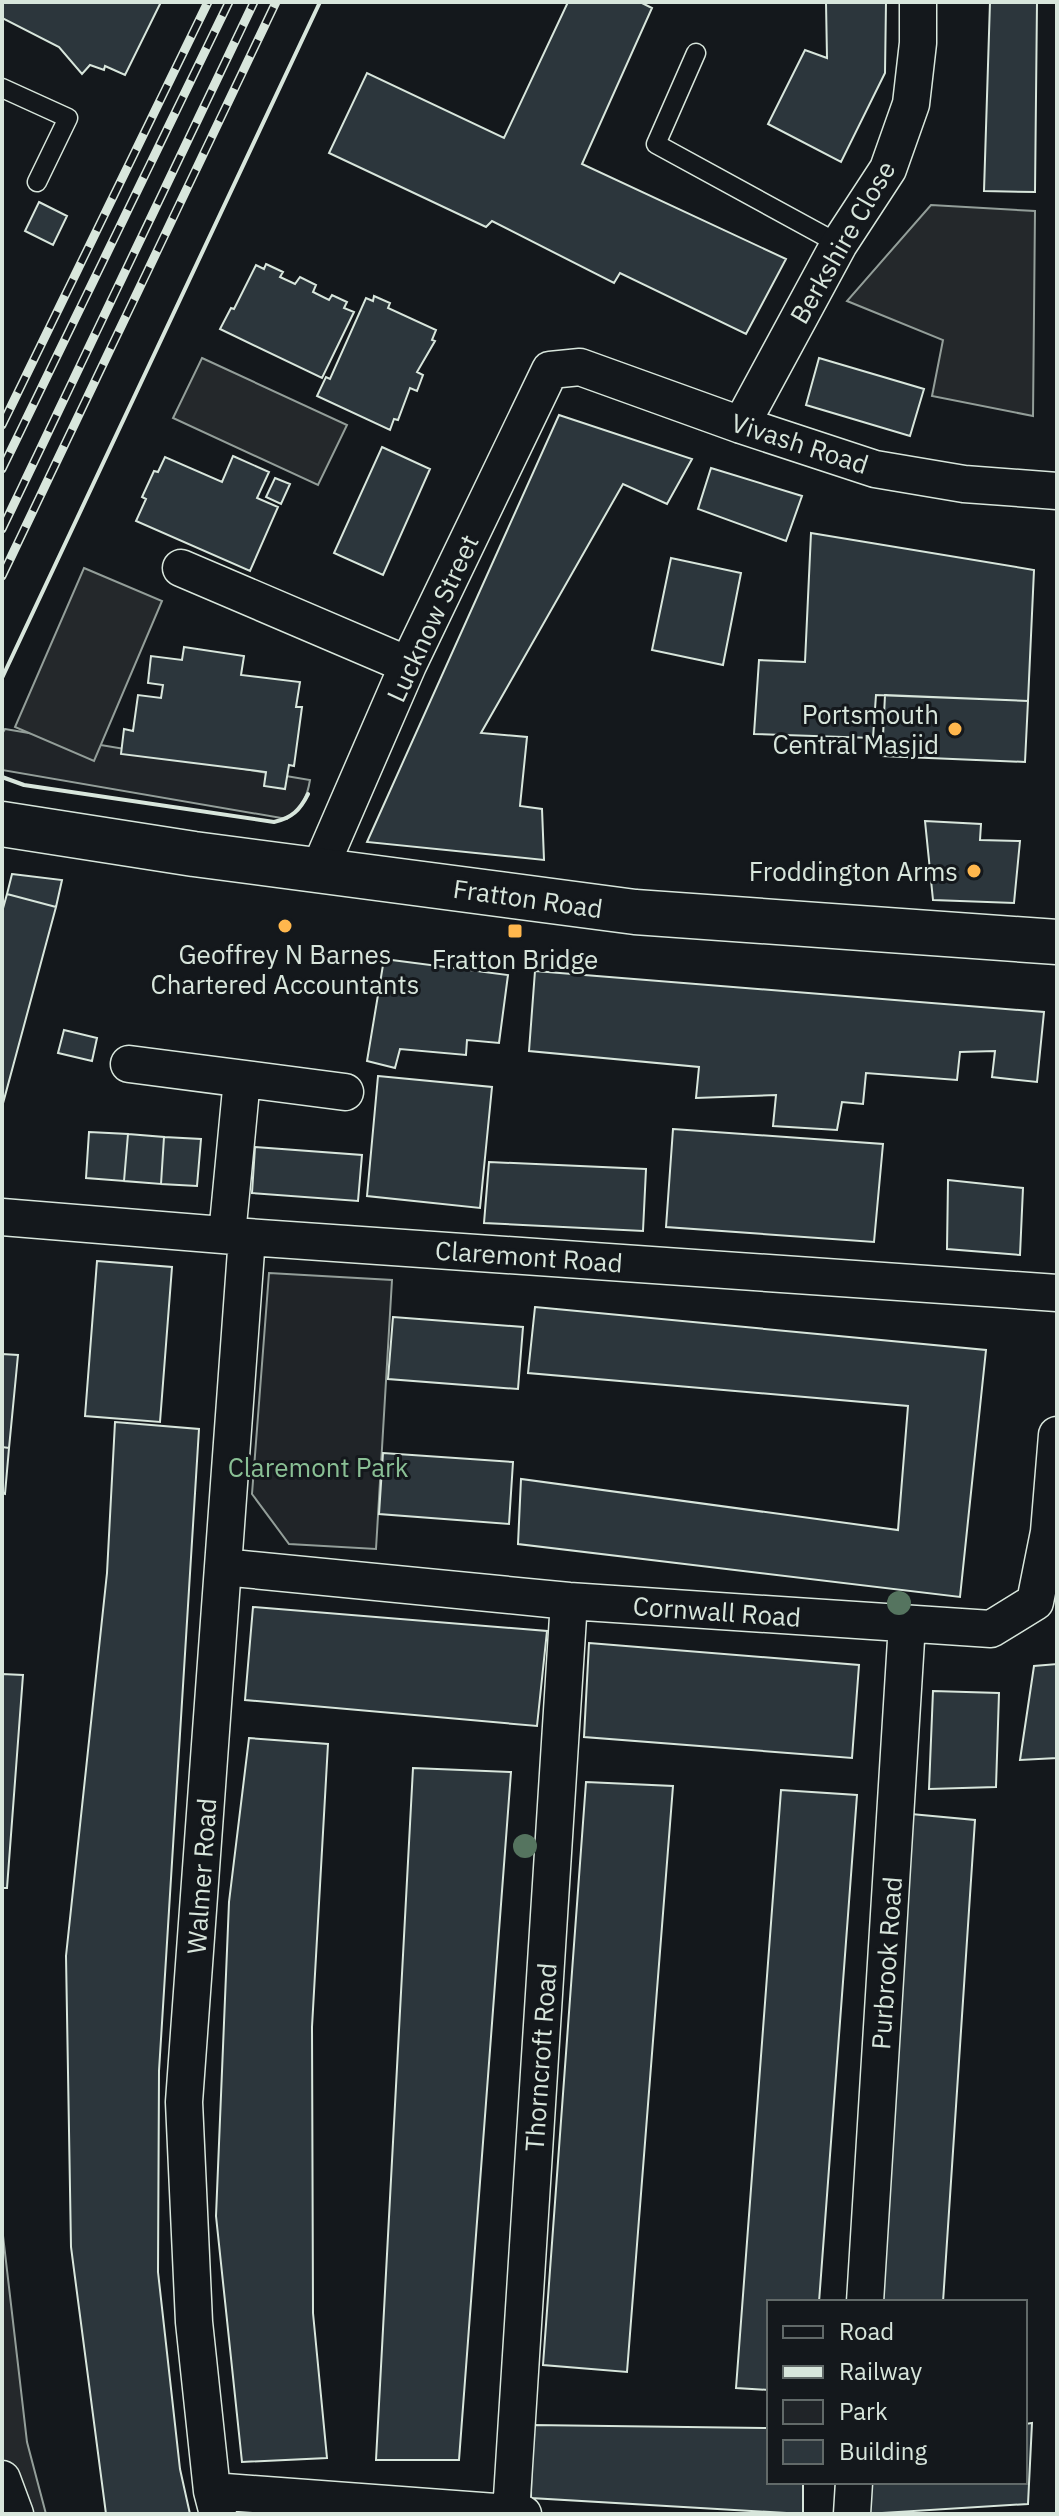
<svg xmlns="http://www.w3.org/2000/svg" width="1059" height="2516" font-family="'IBM Plex Sans',sans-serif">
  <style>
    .green { fill: #202428; stroke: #939e99; stroke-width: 2 }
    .parking { fill: #24282b; stroke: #939e99; stroke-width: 2 }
    .building { fill: #2c363c; stroke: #d8e6dc; stroke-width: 2 }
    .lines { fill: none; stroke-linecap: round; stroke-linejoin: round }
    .service-casing { stroke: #d8e6dc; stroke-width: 21 }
    .minor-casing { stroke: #d8e6dc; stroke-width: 39 }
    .primary-casing { stroke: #d8e6dc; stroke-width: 47 }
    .service { stroke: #14181c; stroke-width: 18 }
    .minor { stroke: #14181c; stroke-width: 36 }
    .primary { stroke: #14181c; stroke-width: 44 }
    .rail-casing { stroke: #d8e6dc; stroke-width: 9 }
    .rail { stroke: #14181c; stroke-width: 6; stroke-dasharray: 18; stroke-linecap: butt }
    .wall { stroke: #d8e6dc; stroke-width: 4 }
    .tree { fill: #55745f }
    .poi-dot { fill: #ffb74d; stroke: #14181c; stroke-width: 3 }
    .labels { text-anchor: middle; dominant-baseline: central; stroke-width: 6; stroke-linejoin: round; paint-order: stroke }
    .street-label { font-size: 26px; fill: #d8e6dc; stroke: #14181c }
    .poi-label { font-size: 26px; fill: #d8e6dc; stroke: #14181c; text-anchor: end }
    .park-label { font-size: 26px; fill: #8ac095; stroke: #14181c }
  </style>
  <rect width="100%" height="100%" fill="#14181c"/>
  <!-- green -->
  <path class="green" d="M5,729L310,780C307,798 302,808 287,819L2,770V734Z
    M269,1273L392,1280L376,1549L289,1544L252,1494Z"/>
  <!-- parking -->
  <path class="parking" d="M931,205L1035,211L1033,416L932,396L943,340L847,301Z
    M202,358L347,425L318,485L173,418Z
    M84,568L162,601L94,761L15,727Z
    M2,2227L27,2442L46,2514H2Z"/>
  <!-- building -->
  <path class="building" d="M2,2H161L125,75L105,66L104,70L90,65L82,74L59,47L2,18Z
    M568,2H640L652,8L582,164L786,259L746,334L620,273L614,283L492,221L486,227L329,153L367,73L504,138Z
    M826,2H886L885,73L841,162L768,124L805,50L827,58Z
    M990,2H1037L1035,192L984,191Z
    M39,202L67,216L53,245L25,231Z
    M266,264L283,272L280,277L295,284L300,277L316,285L313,292L329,300L332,295L347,302L344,308L354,312L322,378L220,329L231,308L234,309L256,265L264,269Z
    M374,296L390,303L388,308L436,330L432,340L435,341L417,372L423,375L417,391L410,388L398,420L394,419L390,430L317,396L326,377L330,379L366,298L373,301Z
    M819,358L924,389L910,436L806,405Z
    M559,415L692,459L667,504L623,484L481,733L527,737L520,806L542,809L544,860L367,842Z
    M382,447L430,469L383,575L334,553Z
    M233,456L269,472L257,498L278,507L250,571L136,521L146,499L142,497L154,471L158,472L165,457L222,482Z
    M711,468L802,496L786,541L698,509Z
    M275,478L290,484L281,504L266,497Z
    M811,533L1034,570L1028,701L876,695L873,738L754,734L759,660L805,662Z
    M671,558L741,573L723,665L652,650Z
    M184,647L244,656L241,675L300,682L296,707H302L294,766L289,765L285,789L264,786L266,772L121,754L124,729L133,731L138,695L161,698L163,685L148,683L151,656L182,660Z
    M885,695L1028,701L1025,762L882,756Z
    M925,821L981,824L980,840L1020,841L1014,903L933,900Z
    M12,874L62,880L56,907L7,894Z
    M7,894L56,907L2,1107V912Z
    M384,959L508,975L499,1043L467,1040L466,1055L400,1049L395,1068L367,1061Z
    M535,971L1044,1012L1037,1082L992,1077L995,1051L960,1052L957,1080L866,1073L863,1104L842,1102L837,1130L773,1126L776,1095L696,1098L699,1067L529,1051Z
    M64,1030L97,1038L92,1061L58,1053Z
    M378,1076L492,1087L480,1208L367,1196Z
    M673,1129L883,1144L874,1242L666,1227Z
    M89,1132L128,1134L124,1181L86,1178Z
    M128,1134L164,1137L161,1184L124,1181Z
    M164,1137L201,1139L197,1186L161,1184Z
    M255,1147L362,1155L358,1201L252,1193Z
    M489,1162L646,1169L643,1231L484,1223Z
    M948,1180L1023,1188L1020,1255L947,1249Z
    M97,1261L172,1267L160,1422L85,1416Z
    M535,1307L986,1350L960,1597L518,1544L521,1479L898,1530L908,1406L528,1373Z
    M393,1317L523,1327L518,1389L388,1379Z
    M2,1354L18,1355L9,1448L2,1447Z
    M115,1422L199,1429L159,2071L158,2272L180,2469L190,2514H106L71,2247L66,1956L107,1573Z
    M2,1447L9,1448L5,1494L2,1493Z
    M383,1453L513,1462L509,1524L379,1514Z
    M253,1607L547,1631L537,1726L245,1700Z
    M589,1643L859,1665L852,1758L584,1737Z
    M1057,1664V1758L1020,1760L1034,1666Z
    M2,1674L23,1675L7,1888H2Z
    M933,1691L999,1693L996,1787L929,1789Z
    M249,1738L328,1744L312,2027L313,2313L327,2458L242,2462L216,2216L229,1902Z
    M413,1768L511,1772L459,2460H376Z
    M586,1782L673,1786L627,2372L543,2365Z
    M781,1790L857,1795L819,2302H769V2390L736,2388Z
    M911,1814L975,1820L943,2302H881Z
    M1032,2423L1028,2504L866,2514L870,2482H1025V2424Z
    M532,2425L769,2428V2482H803V2514L531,2498Z"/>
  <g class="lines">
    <!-- service casing -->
    <g class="service-casing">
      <path id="service" d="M696,53L656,144L839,244
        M2,88L68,118L37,182"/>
    </g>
    <!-- minor casing -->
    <g class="minor-casing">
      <path id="minor" d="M741,425L839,244L888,169L911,104L918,43V2
        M181,568L408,665
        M319,870L408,665L550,370L580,367L741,425L875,469L964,484L1057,491
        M129,1064L345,1092
        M2,1217L247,1237L1057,1293
        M227,1235L242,1079
        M223,1567L569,1601L991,1629L1035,1602L1049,1532L1057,1435
        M865,2302L907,1624
        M2,2479L15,2514
        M212,2491L523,2514
        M511,2513L569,1601
        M218,2514L212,2491L194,2322L184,2102L247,1237
        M852,2514L854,2482"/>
    </g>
    <!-- primary casing -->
    <g class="primary-casing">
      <path id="primary" d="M2,824L194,854L635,912L1057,942"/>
    </g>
    <!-- service -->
    <use href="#service" class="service"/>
    <!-- minor -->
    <use href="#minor" class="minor"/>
    <!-- primary -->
    <use href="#primary" class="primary"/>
    <!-- rail casing -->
    <g class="rail-casing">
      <path id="rail" d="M2,425L208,2
        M2,469L229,2
        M2,529L254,2
        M2,576L276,2"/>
    </g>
    <!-- rail -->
    <use href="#rail" class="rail"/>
    <!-- wall -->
    <path class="wall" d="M2,678L320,2
      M2,777L24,785L274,822C292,818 300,810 308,794"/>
  </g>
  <!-- trees -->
  <g class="tree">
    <circle cx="899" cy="1603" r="12"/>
    <circle cx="525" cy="1846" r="12"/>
  </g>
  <!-- markers -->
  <g class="poi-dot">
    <circle cx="955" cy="729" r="8"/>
    <circle cx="974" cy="871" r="8"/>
    <circle cx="285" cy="926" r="8"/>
    <rect x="507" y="923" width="16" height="16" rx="4"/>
  </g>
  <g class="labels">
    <!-- street labels -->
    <g class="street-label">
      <text transform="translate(842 242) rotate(-60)">Berkshire Close</text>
      <text transform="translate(800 443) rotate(18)">Vivash Road</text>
      <text transform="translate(432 618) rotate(-65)">Lucknow Street</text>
      <text transform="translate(528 898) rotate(8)">Fratton Road</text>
      <text transform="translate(529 1256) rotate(4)">Claremont Road</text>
      <text transform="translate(717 1611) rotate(4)">Cornwall Road</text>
      <text transform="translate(201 1876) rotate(-86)">Walmer Road</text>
      <text transform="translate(886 1963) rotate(-86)">Purbrook Road</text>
      <text transform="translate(540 2057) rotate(-86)">Thorncroft Road</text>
    </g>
    <!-- poi labels -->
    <g class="poi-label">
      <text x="939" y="714">Portsmouth<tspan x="939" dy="30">Central Masjid</tspan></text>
      <text x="958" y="871">Froddington Arms</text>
      <text x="285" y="954" text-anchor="middle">Geoffrey N Barnes<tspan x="285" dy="30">Chartered Accountants</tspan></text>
      <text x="515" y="959" text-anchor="middle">Fratton Bridge</text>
    </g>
    <!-- park labels -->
    <g class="park-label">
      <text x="318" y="1467">Claremont Park</text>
    </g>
  </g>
  <!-- border -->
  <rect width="1059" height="2516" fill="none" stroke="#d8e6dc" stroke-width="8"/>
  <!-- legend -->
  <rect x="767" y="2300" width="260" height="184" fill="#14181c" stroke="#626a69" stroke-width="2"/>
  <rect x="783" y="2326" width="40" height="12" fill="#14181c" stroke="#626a69" stroke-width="2"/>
  <text x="839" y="2340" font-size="24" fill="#d8e6dc">Road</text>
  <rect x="783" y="2366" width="40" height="12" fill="#d8e6dc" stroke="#626a69" stroke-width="2"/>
  <text x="839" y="2380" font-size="24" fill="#d8e6dc">Railway</text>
  <rect x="783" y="2400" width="40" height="24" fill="#202428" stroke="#626a69" stroke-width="2"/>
  <text x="839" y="2420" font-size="24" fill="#d8e6dc">Park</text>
  <rect x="783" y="2440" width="40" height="24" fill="#2c363c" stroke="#626a69" stroke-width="2"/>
  <text x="839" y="2460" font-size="24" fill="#d8e6dc">Building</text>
</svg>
